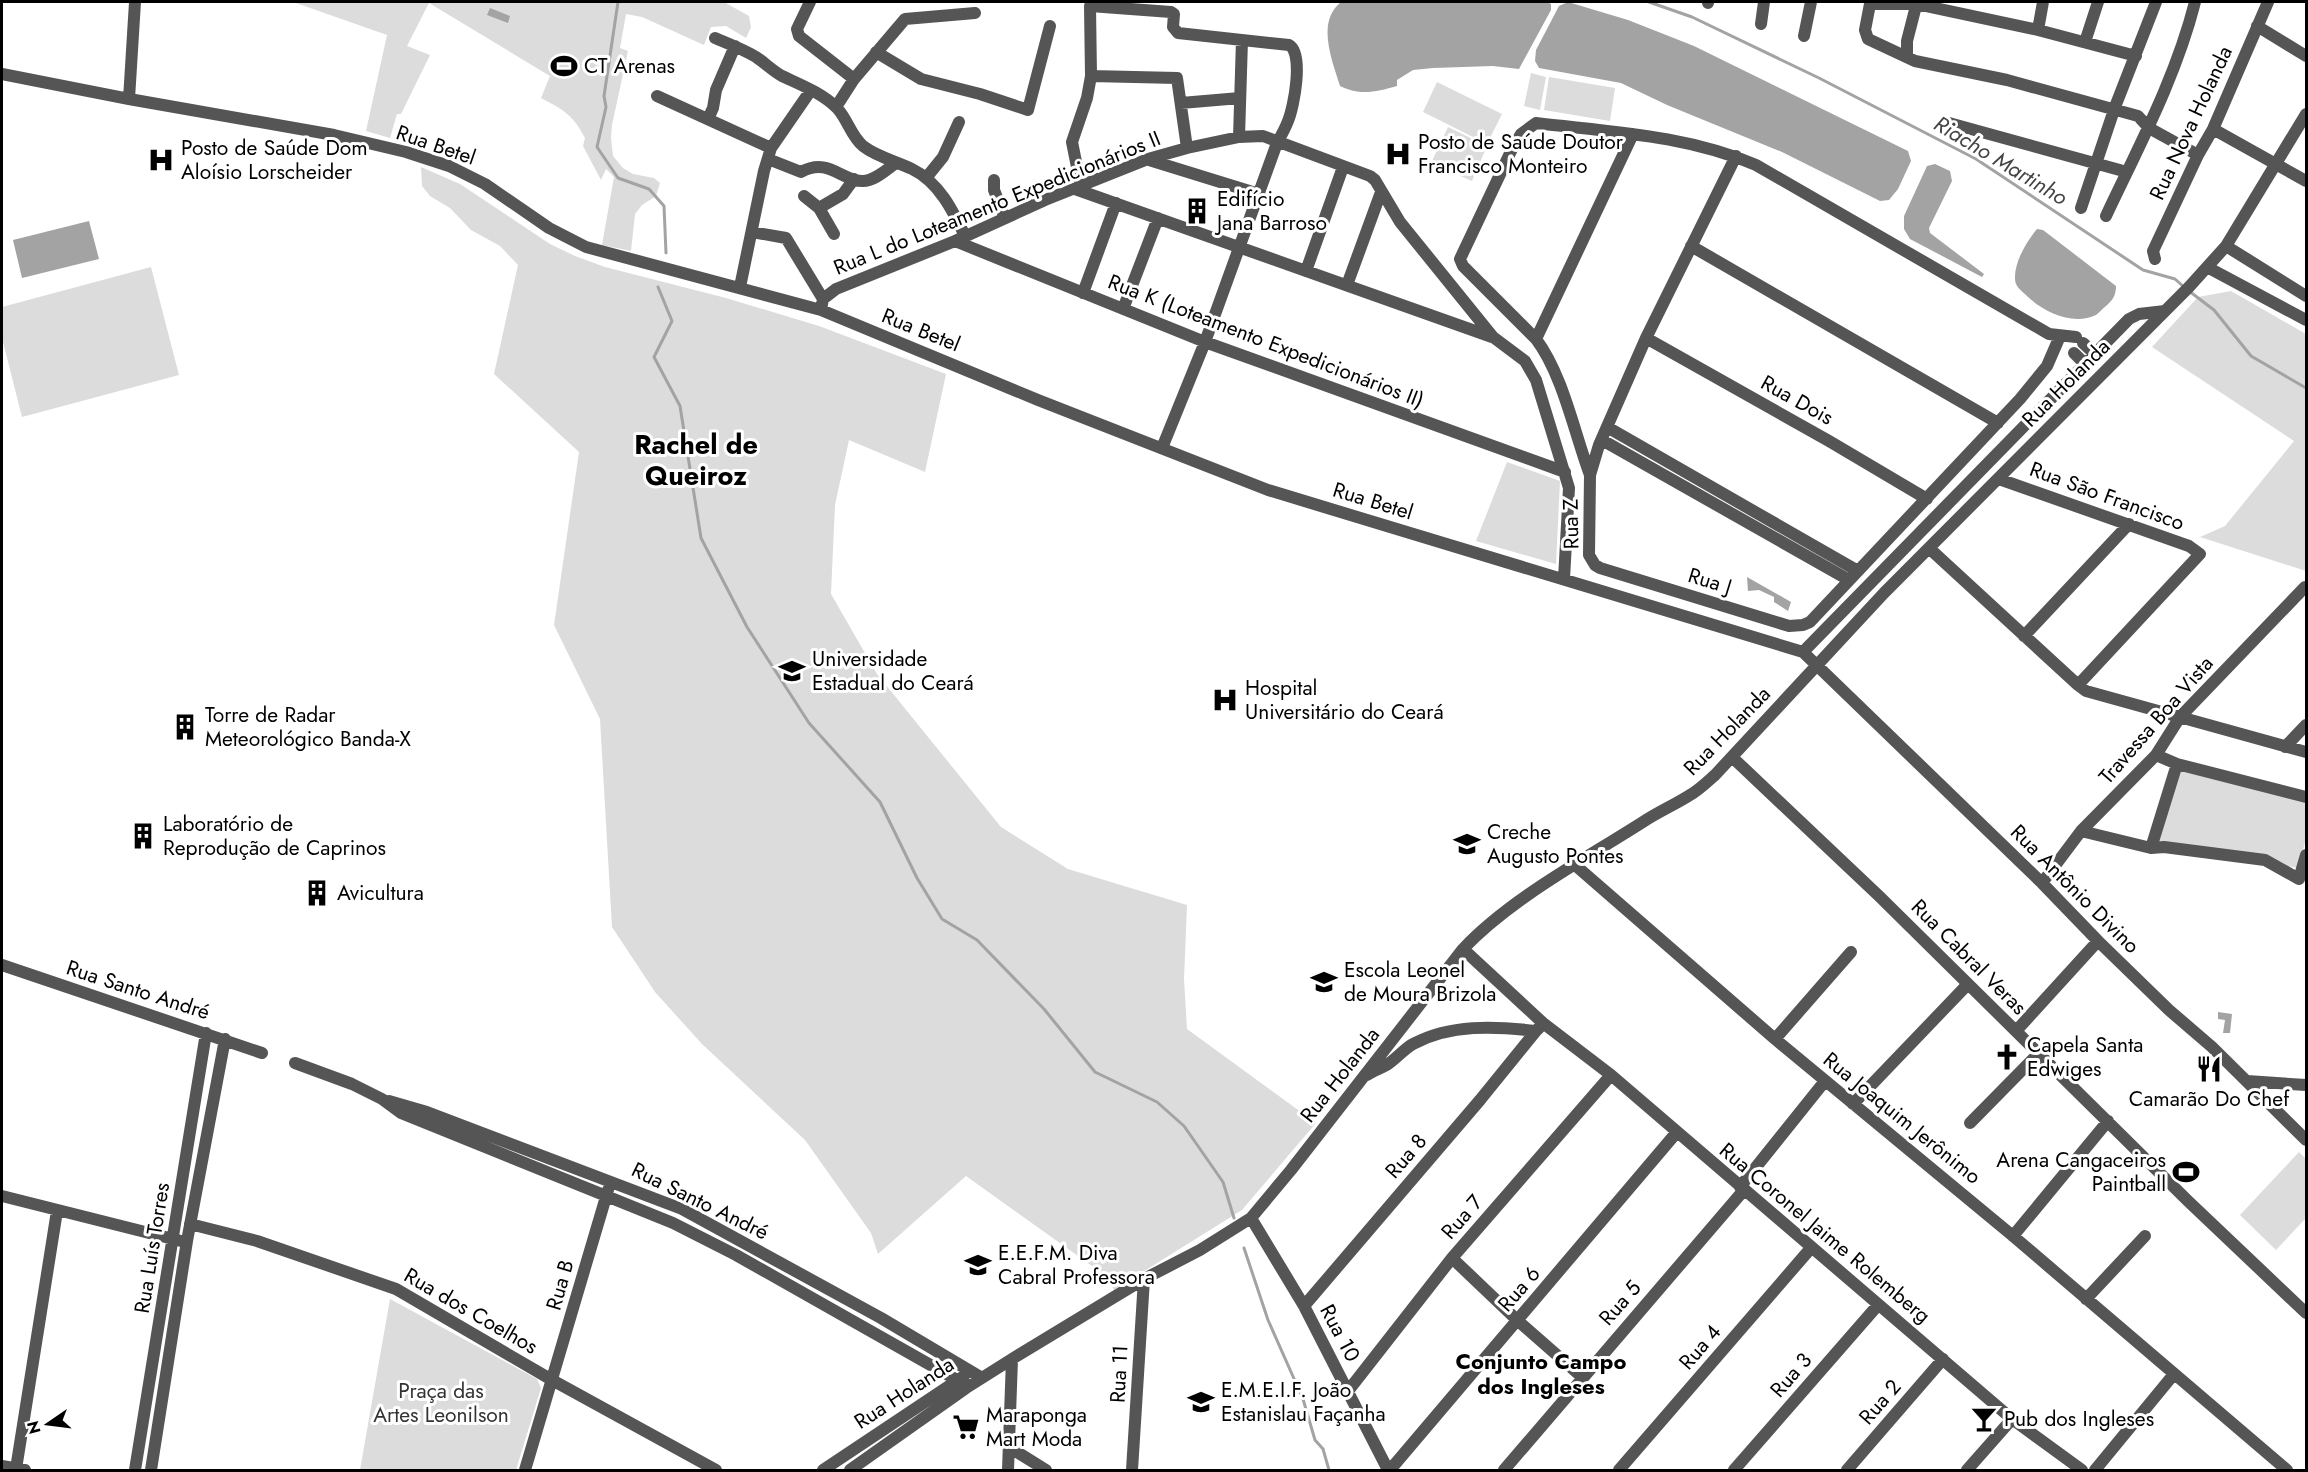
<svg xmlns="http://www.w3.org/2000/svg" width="2308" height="1472" font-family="Jost,sans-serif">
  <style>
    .green { fill: #dcdcdc }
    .water { fill: #a3a3a3 }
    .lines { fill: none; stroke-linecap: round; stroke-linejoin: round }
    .stream { stroke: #a3a3a3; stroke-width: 3 }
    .minor { stroke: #555; stroke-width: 12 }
    .labels { text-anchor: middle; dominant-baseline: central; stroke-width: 6; stroke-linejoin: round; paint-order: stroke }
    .poi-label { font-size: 21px; fill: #000; stroke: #fff; text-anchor: start }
    .street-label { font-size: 21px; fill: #000; stroke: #fff }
    .park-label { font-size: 21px; fill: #333; stroke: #fff }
    .water-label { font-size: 22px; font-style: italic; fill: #444; stroke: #fff }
    .neighbourhood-label { font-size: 22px; font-weight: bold; fill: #000; stroke: #fff }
    .district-label { font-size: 27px; font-weight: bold; fill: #000; stroke: #fff }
  </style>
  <rect width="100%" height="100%" fill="#fff"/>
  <!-- green -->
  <path class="green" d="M293,2H724L749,16L751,27L746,38L726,26L711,27L704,45L642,17L626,14L620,48L628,51L612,125L611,138L613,156L623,168L633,174L654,178L660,183L656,196L642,205L635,214L631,251L602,245L614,177L606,169L601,180L583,146L585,138C573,115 564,110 541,98L550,76L429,3L407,46L430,55L401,114H397L390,138L366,131L387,35Z
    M1531,73L1546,77L1540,110L1524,106Z
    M1549,77L1615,88L1610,121L1544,110Z
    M1437,82L1502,114L1487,144L1423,112Z
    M1448,127L1487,146L1472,181L1431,163Z
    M421,167L460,184L550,244L575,256L605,267L726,298L819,326L946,374L925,472L849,440L835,505L831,594L877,674L1001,827L1068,869L1187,905L1184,979L1187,1029L1316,1123L1242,1210L1114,1290L1106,1276L966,1176L878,1254L871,1233L805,1140L702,1044L655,992L612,927L600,719L554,625L579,452L494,374L518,265L500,246L471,230L450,208L430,196L422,186Z
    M151,267L179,375L22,417L2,338V307Z
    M2231,291L2306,334V571L2200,537L2225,526L2294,441L2152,347L2198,297Z
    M1507,462L1560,481L1556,564L1476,541Z
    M2179,770L2306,800V839L2298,868L2158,841Z
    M2299,1152L2306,1159V1218L2276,1250L2240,1215Z
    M390,1299L537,1379L541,1388L516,1470H360Z"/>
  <!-- water -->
  <path class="water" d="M1341,2H1548L1551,4V10L1519,69L1493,66L1433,68L1413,70L1397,80V86C1376,92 1360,96 1340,86C1332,60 1316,22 1341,2Z
    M1568,2L1628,20L1694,46L1908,151L1911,161L1898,189L1889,200L1880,201L1782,152L1667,105L1621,83L1539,68L1535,61L1536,50L1559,6Z
    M490,8L510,16L508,23L487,15Z
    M1935,164L1950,171L1952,181L1929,228L1930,233L1984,274L1982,277L1910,239L1904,229V216L1927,166Z
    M89,221L99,259L22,278L13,240Z
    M2037,229L2043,230L2116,286C2116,295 2113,300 2106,306C2103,308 2099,313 2096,315C2073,326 2044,312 2028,297C2022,291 2015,287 2015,279C2014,262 2027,241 2037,229Z
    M1747,577L1791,602L1788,611L1774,602V597L1759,590L1748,591Z
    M2218,1012L2232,1014L2230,1033H2223L2225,1020L2218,1019Z"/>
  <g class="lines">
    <!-- stream -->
    <path class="stream" d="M618,2L604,96L606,107L597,147L618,178L649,189L664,206L666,253
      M1649,2L1692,17L1819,78L1976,159L2143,270L2175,279L2184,287
      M658,287L672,321L654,357L680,406L701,538L747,627L809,723L880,802L917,878L942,919L977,940L1044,1009L1095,1072L1157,1102L1184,1126L1223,1182L1234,1218
      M2189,291L2214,310L2251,356L2306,388
      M1244,1248L1268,1320L1303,1399L1315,1440L1323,1449L1329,1470"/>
    <!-- minor -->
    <path class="minor" d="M810,2L797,29L799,36L854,79
      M1708,3V2
      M1761,24L1764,2
      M2257,26L2306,56
      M2038,30L2043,2
      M1804,36L1811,2
      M715,38C729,44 743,49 756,57C765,63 773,71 782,76C801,85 822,93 837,108C848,120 851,136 863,146C877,157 896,161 912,169C939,182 953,211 965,236
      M2085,42L2098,2
      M876,52L921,79L980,94L1028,110L1050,26
      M2136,56L2038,30L1916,4H1870L1865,30L1868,39L1915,61L2007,80L2138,116L2149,128L2198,155
      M1907,57V41L1917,2
      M2,74L129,99L334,135L406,152L449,166L485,184L549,228L586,247L821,310L1038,400L1268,490L1803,652L2042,883L2098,941L2169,1010L2212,1047L2306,1140
      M1091,76L1177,78L1187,148
      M657,96L771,148
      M129,99L135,2
      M1181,103L1240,98
      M836,107L854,79L905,19L975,13
      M708,119L713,108L716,90L735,46
      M1949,123L2127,172
      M2213,129L2306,181
      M1239,137L1242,40
      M1736,156L1646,338L1599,445L1590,475L1589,555L1595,565L1600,568L1789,626L1803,625L1810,622L2020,399L2047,366L2060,336
      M768,159L801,172C829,157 841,181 863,181C875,181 887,169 896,163
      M1149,160L1259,194
      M926,178L943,157L959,122
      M994,180V190L1005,218
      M1081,187L1072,142L1087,98L1091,76L1090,6L1171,12L1174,14L1173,27L1178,33L1289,45C1304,53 1294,107 1288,121C1285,129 1281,136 1277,143L1205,342L1162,448
      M1075,189L1492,337
      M804,196L819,208L834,234
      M819,208L843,194L854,179
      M2081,208L2115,107L2156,2
      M2106,216C2139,146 2176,77 2195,2
      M752,232L786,238L823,299
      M955,241L1205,342L1565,472
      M1691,246L1998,423
      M2226,246L2306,296
      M2155,259L2153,251L2198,155L2213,129L2268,2
      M2207,267L2306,320
      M1306,271L1343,167
      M1347,285L1381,192
      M740,287L764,171L771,148L811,90
      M1083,293L1116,203
      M1123,309L1158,218
      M821,310L823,299L836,289L955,241L1045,200L1148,159L1187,148L1239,137L1263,136L1370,176L1375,180L1400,222L1493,337L1525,361L1536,380L1569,488L1564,579
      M1646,338L1829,441L1927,499
      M1536,339L1633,134
      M2083,343L2095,354
      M2074,353L2085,364
      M1607,427L1858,571
      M1602,440L1849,580
      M1590,475C1574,432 1563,375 1536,339L1463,266L1460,259L1512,149L1521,134L1536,123C1611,132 1686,135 1756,165L2049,334L2076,337
      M1999,479L2189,546L2200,554L2078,685
      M1930,549L2078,685L2086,691L2306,752
      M2024,636L2129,524
      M1803,652L2129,319L2139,314L2165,311
      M2285,747L2306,725
      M2156,755L2177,764L2306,797
      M1732,757L1879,896L2188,1201L2306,1313
      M2081,831L2151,848L2164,847L2265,860L2299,879L2306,855
      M2151,848L2177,764
      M1575,865L1775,1039L2013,1236L2287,1470
      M2042,883L2081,831L2156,755L2180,717L2305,587
      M1463,949L1543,1023L1611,1075L2012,1419L2082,1470
      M2,965L262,1053
      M2016,1031L2098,941
      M1775,1039L1851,952
      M295,1063L352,1084L382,1099L401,1113L673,1223L736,1255L957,1380L966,1388
      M1367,1075C1374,1071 1381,1068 1388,1064C1397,1058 1404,1049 1413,1044C1450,1024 1495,1026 1536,1031L1540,1027
      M2247,1081L2306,1085
      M389,1101L427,1112L682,1209L881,1318L982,1378
      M1853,1104L1968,984
      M1970,1123L2038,1054
      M1740,1187L1825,1081
      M2,1196L181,1241
      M1251,1218L1304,1306L1388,1470
      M190,1224L257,1241L396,1289L552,1380L716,1470
      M2013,1236L2108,1121
      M1452,1258L1517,1320L1582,1377
      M2086,1299L2145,1236
      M1304,1306L1480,1100L1536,1031
      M1348,1391L1452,1258L1611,1075
      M1009,1447L1046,1470
      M2,1466L25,1470
      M16,1469L57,1211
      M135,1470L206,1033
      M151,1470L187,1241L225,1039
      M525,1470L608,1190
      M823,1470L964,1376
      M850,1470L966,1388L1012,1359L1144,1279L1200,1250L1251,1218L1291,1170L1463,949C1511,898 1587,858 1646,820C1660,811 1676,804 1690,795C1699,790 1707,782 1715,775L1884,593L2189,287L2226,246L2306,114
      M1008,1470L1012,1359
      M1132,1470L1144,1279
      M1390,1470L1677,1132
      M1504,1470L1744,1190
      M1619,1470L1811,1248
      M1734,1470L1878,1305
      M1847,1470L1943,1359
      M1967,1470L2012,1419
      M2095,1470L2174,1374"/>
  </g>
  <!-- icons -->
  <defs>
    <g id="stadium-bare" transform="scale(2.07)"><path d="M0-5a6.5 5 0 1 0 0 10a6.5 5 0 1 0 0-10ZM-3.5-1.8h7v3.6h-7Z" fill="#000" stroke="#fff" stroke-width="2.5" paint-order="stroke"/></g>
    <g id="hospital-bare" transform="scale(2.07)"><path d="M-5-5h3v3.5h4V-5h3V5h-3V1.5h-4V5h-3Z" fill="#000" stroke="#fff" stroke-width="2.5" paint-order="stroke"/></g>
    <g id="building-bare" transform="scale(2.07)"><path d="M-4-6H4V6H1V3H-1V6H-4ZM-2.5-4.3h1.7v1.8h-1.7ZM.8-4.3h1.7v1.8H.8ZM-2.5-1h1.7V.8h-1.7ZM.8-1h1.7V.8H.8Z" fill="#000" stroke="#fff" stroke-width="2.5" paint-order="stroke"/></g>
    <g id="university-bare" transform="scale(2.07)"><path d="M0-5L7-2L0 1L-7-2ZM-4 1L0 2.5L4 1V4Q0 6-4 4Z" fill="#000" stroke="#fff" stroke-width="2.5" paint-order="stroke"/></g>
    <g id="school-bare" transform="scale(2.07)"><path d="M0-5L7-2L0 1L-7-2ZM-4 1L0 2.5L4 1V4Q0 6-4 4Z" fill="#000" stroke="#fff" stroke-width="2.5" paint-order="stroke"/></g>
    <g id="church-bare" transform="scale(2.07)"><path d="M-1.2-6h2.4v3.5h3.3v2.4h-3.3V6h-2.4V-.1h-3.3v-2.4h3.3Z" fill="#000" stroke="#fff" stroke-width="2.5" paint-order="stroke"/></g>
    <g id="restaurant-bare" transform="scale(2.07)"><path d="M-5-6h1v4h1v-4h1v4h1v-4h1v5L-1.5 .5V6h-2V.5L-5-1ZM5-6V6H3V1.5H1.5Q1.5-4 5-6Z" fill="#000" stroke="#fff" stroke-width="2.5" paint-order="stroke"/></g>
    <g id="bar-bare" transform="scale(2.07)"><path d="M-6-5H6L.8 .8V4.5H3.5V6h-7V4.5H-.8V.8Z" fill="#000" stroke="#fff" stroke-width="2.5" paint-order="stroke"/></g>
    <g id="supermarket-bare" transform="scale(2.07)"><path d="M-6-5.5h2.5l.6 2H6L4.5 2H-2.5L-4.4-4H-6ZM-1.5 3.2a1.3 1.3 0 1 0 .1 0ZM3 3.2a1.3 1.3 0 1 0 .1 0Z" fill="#000" stroke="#fff" stroke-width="2.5" paint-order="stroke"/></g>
  </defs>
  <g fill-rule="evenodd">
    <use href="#stadium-bare" x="564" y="66"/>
    <use href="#hospital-bare" x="1398" y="154"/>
    <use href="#hospital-bare" x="161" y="160"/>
    <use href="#building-bare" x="1197" y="211"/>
    <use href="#university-bare" x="792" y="671"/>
    <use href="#hospital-bare" x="1225" y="700"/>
    <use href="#building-bare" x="185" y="727"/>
    <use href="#building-bare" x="143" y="836"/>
    <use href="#school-bare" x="1467" y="844"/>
    <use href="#building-bare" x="317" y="893"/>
    <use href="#school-bare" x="1324" y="982"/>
    <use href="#church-bare" x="2007" y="1057"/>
    <use href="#restaurant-bare" x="2209" y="1069"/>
    <use href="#stadium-bare" x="2186" y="1172"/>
    <use href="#school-bare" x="978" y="1265"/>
    <use href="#school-bare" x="1201" y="1402"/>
    <use href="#bar-bare" x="1984" y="1419"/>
    <use href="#supermarket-bare" x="966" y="1427"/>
  </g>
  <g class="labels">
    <!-- poi labels -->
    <g class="poi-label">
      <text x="584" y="66">CT Arenas</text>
      <text x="1418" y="142">Posto de Saúde Doutor<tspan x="1418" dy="24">Francisco Monteiro</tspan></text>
      <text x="181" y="148">Posto de Saúde Dom<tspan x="181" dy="24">Aloísio Lorscheider</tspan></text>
      <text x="1217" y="199">Edifício<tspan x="1217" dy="24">Jana Barroso</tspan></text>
      <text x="812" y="659">Universidade<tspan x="812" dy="24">Estadual do Ceará</tspan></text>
      <text x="1245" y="688">Hospital<tspan x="1245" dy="24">Universitário do Ceará</tspan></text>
      <text x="205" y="715">Torre de Radar<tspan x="205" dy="24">Meteorológico Banda-X</tspan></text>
      <text x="163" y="824">Laboratório de<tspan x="163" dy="24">Reprodução de Caprinos</tspan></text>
      <text x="1487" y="832">Creche<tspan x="1487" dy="24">Augusto Pontes</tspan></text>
      <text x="337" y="893">Avicultura</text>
      <text x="1344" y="970">Escola Leonel<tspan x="1344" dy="24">de Moura Brizola</tspan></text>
      <text x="2027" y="1045">Capela Santa<tspan x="2027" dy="24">Edwiges</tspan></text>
      <text x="2209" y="1099" text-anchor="middle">Camarão Do Chef</text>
      <text x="2166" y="1160" text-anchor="end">Arena Cangaceiros<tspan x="2166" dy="24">Paintball</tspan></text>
      <text x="998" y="1253">E.E.F.M. Diva<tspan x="998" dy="24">Cabral Professora</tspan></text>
      <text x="1221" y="1390">E.M.E.I.F. João<tspan x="1221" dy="24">Estanislau Façanha</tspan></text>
      <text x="986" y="1415">Maraponga<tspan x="986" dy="24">Mart Moda</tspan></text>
      <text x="2004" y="1419">Pub dos Ingleses</text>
    </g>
    <!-- street labels -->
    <g class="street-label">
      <text transform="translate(2191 123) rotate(-65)">Rua Nova Holanda</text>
      <text transform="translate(436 145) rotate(19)">Rua Betel</text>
      <text transform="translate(997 203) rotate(-22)">Rua L do Loteamento Expedicionários II</text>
      <text transform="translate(921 330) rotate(22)">Rua Betel</text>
      <text transform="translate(1266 341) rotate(21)">Rua K (Loteamento Expedicionários II)</text>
      <text transform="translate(2066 383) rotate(-45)">Rua Holanda</text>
      <text transform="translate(1797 400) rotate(29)">Rua Dois</text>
      <text transform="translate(2107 496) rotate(20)">Rua São Francisco</text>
      <text transform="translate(1373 501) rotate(17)">Rua Betel</text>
      <text transform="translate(1571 524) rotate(-91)">Rua Z</text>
      <text transform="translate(1710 581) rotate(17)">Rua J</text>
      <text transform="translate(2156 720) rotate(-49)">Travessa Boa Vista</text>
      <text transform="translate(1727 731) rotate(-46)">Rua Holanda</text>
      <text transform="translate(2075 889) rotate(45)">Rua Antônio Divino</text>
      <text transform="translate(1969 957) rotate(45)">Rua Cabral Veras</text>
      <text transform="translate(138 990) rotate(18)">Rua Santo André</text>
      <text transform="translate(1340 1075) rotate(-52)">Rua Holanda</text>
      <text transform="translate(1902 1118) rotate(39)">Rua Joaquim Jerônimo</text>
      <text transform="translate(1406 1156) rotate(-49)">Rua 8</text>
      <text transform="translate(700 1201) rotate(26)">Rua Santo André</text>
      <text transform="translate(1462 1217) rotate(-49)">Rua 7</text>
      <text transform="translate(1825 1233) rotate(40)">Rua Coronel Jaime Rolemberg</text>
      <text transform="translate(152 1248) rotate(-81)">Rua Luís Torres</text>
      <text transform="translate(560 1285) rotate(-74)">Rua B</text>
      <text transform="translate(1519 1289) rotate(-49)">Rua 6</text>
      <text transform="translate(1620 1303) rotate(-49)">Rua 5</text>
      <text transform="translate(471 1311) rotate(30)">Rua dos Coelhos</text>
      <text transform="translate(1340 1333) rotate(62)">Rua 10</text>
      <text transform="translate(1700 1347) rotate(-49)">Rua 4</text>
      <text transform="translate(1119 1374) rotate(-87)">Rua 11</text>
      <text transform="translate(1791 1375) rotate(-49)">Rua 3</text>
      <text transform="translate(904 1393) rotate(-33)">Rua Holanda</text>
      <text transform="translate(1880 1402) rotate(-49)">Rua 2</text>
    </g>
    <!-- park labels -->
    <g class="park-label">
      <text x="441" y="1391">Praça das<tspan x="441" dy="24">Artes Leonilson</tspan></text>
    </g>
    <!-- water labels -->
    <g class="water-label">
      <text transform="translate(2001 160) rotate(31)">Riacho Martinho</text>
    </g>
    <!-- neighbourhood labels -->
    <g class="neighbourhood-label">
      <text x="1541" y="1361">Conjunto Campo<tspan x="1541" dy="25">dos Ingleses</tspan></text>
    </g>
    <!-- district labels -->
    <g class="district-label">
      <text x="696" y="444">Rachel de<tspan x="696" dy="31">Queiroz</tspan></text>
    </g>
  </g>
  <!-- border -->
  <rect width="2308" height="1472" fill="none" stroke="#000000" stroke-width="6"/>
  <!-- north arrow -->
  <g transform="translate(48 1424) rotate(256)" stroke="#ffffff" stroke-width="4.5" paint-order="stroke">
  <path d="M0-4.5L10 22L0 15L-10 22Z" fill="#000000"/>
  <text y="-9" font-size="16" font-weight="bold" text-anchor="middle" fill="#000000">N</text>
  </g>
</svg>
